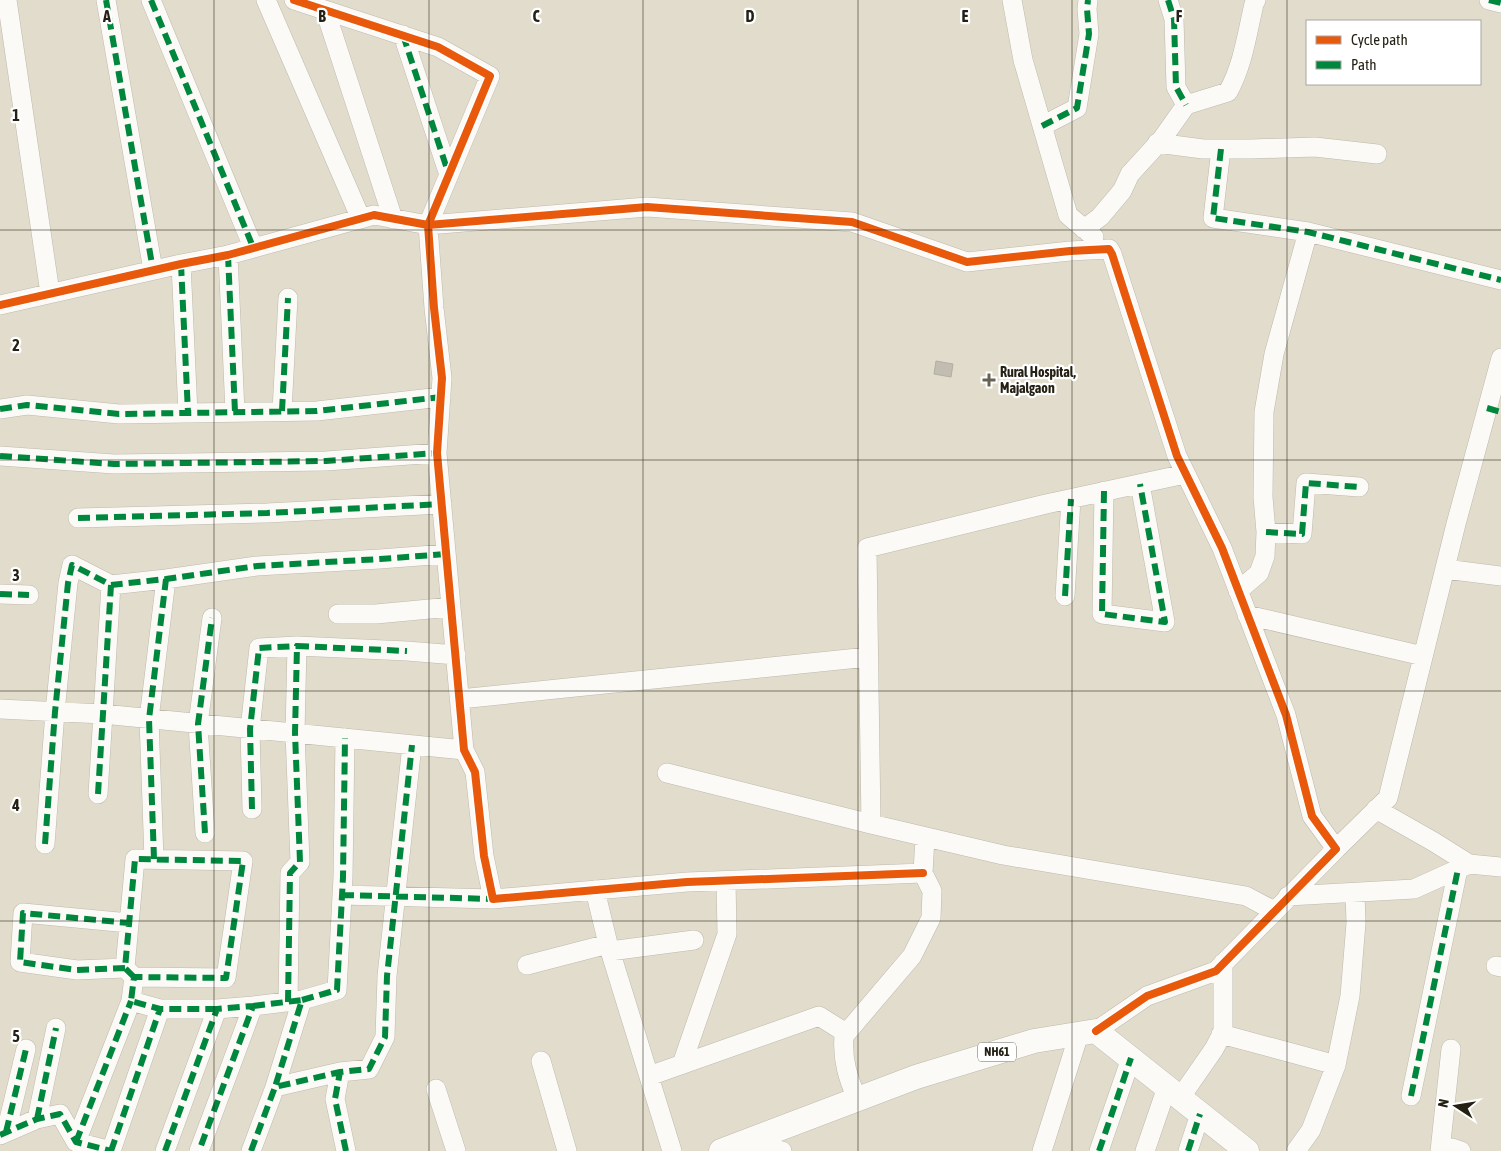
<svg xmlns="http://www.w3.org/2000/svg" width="1501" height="1151" font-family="'Asap Condensed',sans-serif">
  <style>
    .building { fill: #c1bdb0; stroke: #b2aea1 }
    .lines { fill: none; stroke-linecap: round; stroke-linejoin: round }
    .minor-casing { stroke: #bdb9ac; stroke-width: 20 }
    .major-casing { stroke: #bdb9ac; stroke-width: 25 }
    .minor { stroke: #fbfaf7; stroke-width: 19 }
    .major { stroke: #fbfaf7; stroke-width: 24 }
    .quiet { stroke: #00873e; stroke-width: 6; stroke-dasharray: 12 6; stroke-linecap: butt }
    .cycleway-casing { stroke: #fff; stroke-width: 11 }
    .cycleway { stroke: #e8590c; stroke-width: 8 }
    .grid { fill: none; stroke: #242014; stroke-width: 1; stroke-opacity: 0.55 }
    .poi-dot { fill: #666254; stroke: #fff; stroke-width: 2 }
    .labels { text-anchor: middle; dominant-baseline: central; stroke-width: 4.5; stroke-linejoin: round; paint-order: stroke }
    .shield { fill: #fff; stroke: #66635a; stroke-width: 1 }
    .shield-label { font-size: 12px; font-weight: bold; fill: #242014 }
    .poi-label { font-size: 14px; font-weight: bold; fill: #242014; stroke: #fff; text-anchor: start }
    .grid-label { font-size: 16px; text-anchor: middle; font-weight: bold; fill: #242014; stroke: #fff; stroke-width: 4.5; stroke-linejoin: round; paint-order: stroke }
  </style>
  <rect width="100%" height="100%" fill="#e2dccc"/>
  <!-- building -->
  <path class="building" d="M936,361L953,364L951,377L934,374Z"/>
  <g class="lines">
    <!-- minor casing -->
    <g class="minor-casing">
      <path id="minor" d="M7,0L50,293
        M106,0L153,270
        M151,0L253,247
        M266,0L361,219
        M294,0L438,47L490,76L428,225L434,308L442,378L437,453L464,750L475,772L484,856L493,899L687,882L923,873
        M1012,0L1023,60L1068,215L1094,237
        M1168,0L1174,19L1176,87L1186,105
        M1489,0L1501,3
        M325,10L393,219
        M403,35L449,175
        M1042,126L1077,108L1089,34L1087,9L1088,0
        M1157,143L1203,149H1251L1315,147L1377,154
        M1221,149L1213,218L1308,232L1501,280
        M1084,229L1100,217L1122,191L1130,174L1162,139L1186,105L1228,92C1243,65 1247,34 1254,4L1256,0
        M228,255L235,412
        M181,264L188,413
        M0,305L181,264L228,255L374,215L428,225L647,207L852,222L967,262L1070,251L1109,249L1112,254L1177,456L1222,548L1286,715L1312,816L1336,849L1216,971L1147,996L1096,1031
        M0,409L27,405L119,414L317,411L441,397
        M282,411L288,298
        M0,456L114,464L326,461L437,453
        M1104,491L1102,614L1165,622L1140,484
        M78,518L267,513L442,504
        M1266,532L1302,534L1306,483L1359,487
        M1445,569L1501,576
        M1238,591L1259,573L1265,556L1266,532L1263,497L1264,412L1274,354L1308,232
        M0,594L29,595
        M1065,596L1071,499
        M338,614H376L451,607
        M1247,615L1423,656
        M460,699L868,657
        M0,709L103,714L464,750
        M667,773L871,824L1003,855L1246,896L1274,911
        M98,794L111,585
        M252,809L250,729L259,648L297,646
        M1376,809L1434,842L1469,864L1501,867
        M871,824L867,548L1046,504L1185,474
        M205,833L198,724L212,618
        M45,844L55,712L68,583L72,565L111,585L166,579L257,566L380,559L446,554
        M1336,849L1388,798L1456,524L1501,358
        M154,859L149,719L166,579
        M595,890L608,944L672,1151
        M342,895L493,899
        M1288,896L1414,889L1467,865
        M610,951L694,940
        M527,965L608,944
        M1496,966L1501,967
        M125,968L77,970L20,962L23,913L129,923
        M134,977L125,968L135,859L243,861L226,978L134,977L131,1001L160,1009H217
        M302,1000L337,990L343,877L345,738
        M288,1002L290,873L300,862L295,733L297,646L407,651L456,655
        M253,1006L302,1000L275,1087
        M1221,1034L1336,1065
        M541,1061L567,1151
        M682,1064L727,934L726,881
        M649,1076L819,1016L846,1033
        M436,1089L456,1151
        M1411,1096L1458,869
        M1180,1098L1214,1049L1223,1032V963
        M857,1099C848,1078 842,1060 844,1036L912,956L931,918L932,891L923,873L925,837
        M37,1119L56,1028
        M6,1132L26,1049
        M0,1135L37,1119L60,1114L76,1142L111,1151
        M76,1142L131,1001
        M111,1151L160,1009
        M165,1151L217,1009L253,1006L199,1151
        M251,1151L275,1087L340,1072
        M346,1151L335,1099L340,1072L369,1069L385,1037L387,976L412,745
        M756,1151L758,1145L782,1151
        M1042,1151L1079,1034
        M1099,1151L1131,1058
        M1145,1151L1167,1087
        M1188,1151L1200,1114
        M1296,1151L1311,1130L1336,1065L1350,996L1356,923L1355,893
        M1440,1151L1451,1049
        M1441,1151L1452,1148L1461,1151"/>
    </g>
    <!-- major casing -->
    <g class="major-casing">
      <path id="major" d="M721,1151L916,1077L1034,1041L1096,1031L1247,1151"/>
    </g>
    <!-- minor -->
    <use href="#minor" class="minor"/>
    <!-- major -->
    <use href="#major" class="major"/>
    <!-- quiet -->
    <path class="quiet" d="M106,0L153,270
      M151,0L253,247
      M1168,0L1174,19L1176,87L1186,105
      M1489,0L1501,3
      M403,35L449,175
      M1042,126L1077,108L1089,34L1087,9L1088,0
      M1221,149L1213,218L1308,232L1501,280
      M228,255L235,412
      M181,264L188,413
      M1487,408L1501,412
      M0,409L27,405L119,414L317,411L441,397
      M282,411L288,298
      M0,456L114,464L326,461L437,453
      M1104,491L1102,614L1165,622L1140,484
      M78,518L267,513L442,504
      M1266,532L1302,534L1306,483L1359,487
      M0,594L29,595
      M1065,596L1071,499
      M98,794L111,585
      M252,809L250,729L259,648L297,646
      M205,833L198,724L212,618
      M45,844L55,712L68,583L72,565L111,585L166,579L257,566L380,559L446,554
      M154,859L149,719L166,579
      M342,895L493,899
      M125,968L77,970L20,962L23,913L129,923
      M134,977L125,968L135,859L243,861L226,978L134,977L131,1001L160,1009H217
      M302,1000L337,990L343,877L345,738
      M288,1002L290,873L300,862L295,733L297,646L407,651
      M253,1006L302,1000L275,1087
      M1411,1096L1458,869
      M37,1119L56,1028
      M6,1132L26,1049
      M0,1135L37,1119L60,1114L76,1142L111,1151
      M76,1142L131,1001
      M111,1151L160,1009
      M165,1151L217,1009L253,1006L199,1151
      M251,1151L275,1087L340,1072
      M346,1151L335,1099L340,1072L369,1069L385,1037L387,976L412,745
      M1099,1151L1131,1058
      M1188,1151L1200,1114"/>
    <!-- cycleway casing -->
    <g class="cycleway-casing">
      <path id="cycleway" d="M294,0L438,47L490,76L428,225L434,308L442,378L437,453L464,750L475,772L484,856L493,899L687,882L923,873
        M0,305L181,264L228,255L374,215L428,225L647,207L852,222L967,262L1070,251L1109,249L1112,254L1177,456L1222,548L1286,715L1312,816L1336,849L1216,971L1147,996L1096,1031"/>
    </g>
    <!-- cycleway -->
    <use href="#cycleway" class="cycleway"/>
  </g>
  <!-- grid -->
  <path class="grid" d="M214,0V1151M429,0V1151M643,0V1151M858,0V1151M1072,0V1151M1287,0V1151M0,230H1501M0,460H1501M0,691H1501M0,921H1501"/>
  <!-- markers -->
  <path class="poi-dot" d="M986.5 372.5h5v5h5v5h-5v5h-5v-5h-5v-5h5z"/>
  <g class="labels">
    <!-- shield labels -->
    <rect class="shield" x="978" y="1042.5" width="38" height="19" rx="4"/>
    <g class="shield-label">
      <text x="997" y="1052">NH61</text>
    </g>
    <!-- poi labels -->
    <g class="poi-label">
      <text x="1000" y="372">Rural Hospital,<tspan x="1000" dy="16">Majalgaon</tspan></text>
    </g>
  </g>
  <g class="grid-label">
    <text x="107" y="22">A</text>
    <text x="322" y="22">B</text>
    <text x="536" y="22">C</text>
    <text x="750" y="22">D</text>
    <text x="965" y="22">E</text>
    <text x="1179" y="22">F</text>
    <text x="16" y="121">1</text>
    <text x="16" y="351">2</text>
    <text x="16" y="581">3</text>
    <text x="16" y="811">4</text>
    <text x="16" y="1042">5</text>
  </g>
  <!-- legend -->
  <rect x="1306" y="20" width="175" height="65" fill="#ffffff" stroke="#a7a6a1"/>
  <rect x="1316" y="36" width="25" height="8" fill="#e8590c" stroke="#a7a6a1"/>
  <text x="1351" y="45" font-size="15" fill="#242014">Cycle path</text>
  <rect x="1316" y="61" width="25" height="8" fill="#00873e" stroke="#a7a6a1"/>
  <text x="1351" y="70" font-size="15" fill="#242014">Path</text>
  <!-- north arrow -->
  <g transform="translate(1456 1106) rotate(282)" stroke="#ffffff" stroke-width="4" paint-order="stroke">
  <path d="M0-4L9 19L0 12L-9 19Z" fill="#242014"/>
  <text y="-8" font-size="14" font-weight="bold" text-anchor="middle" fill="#242014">N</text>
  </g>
</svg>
